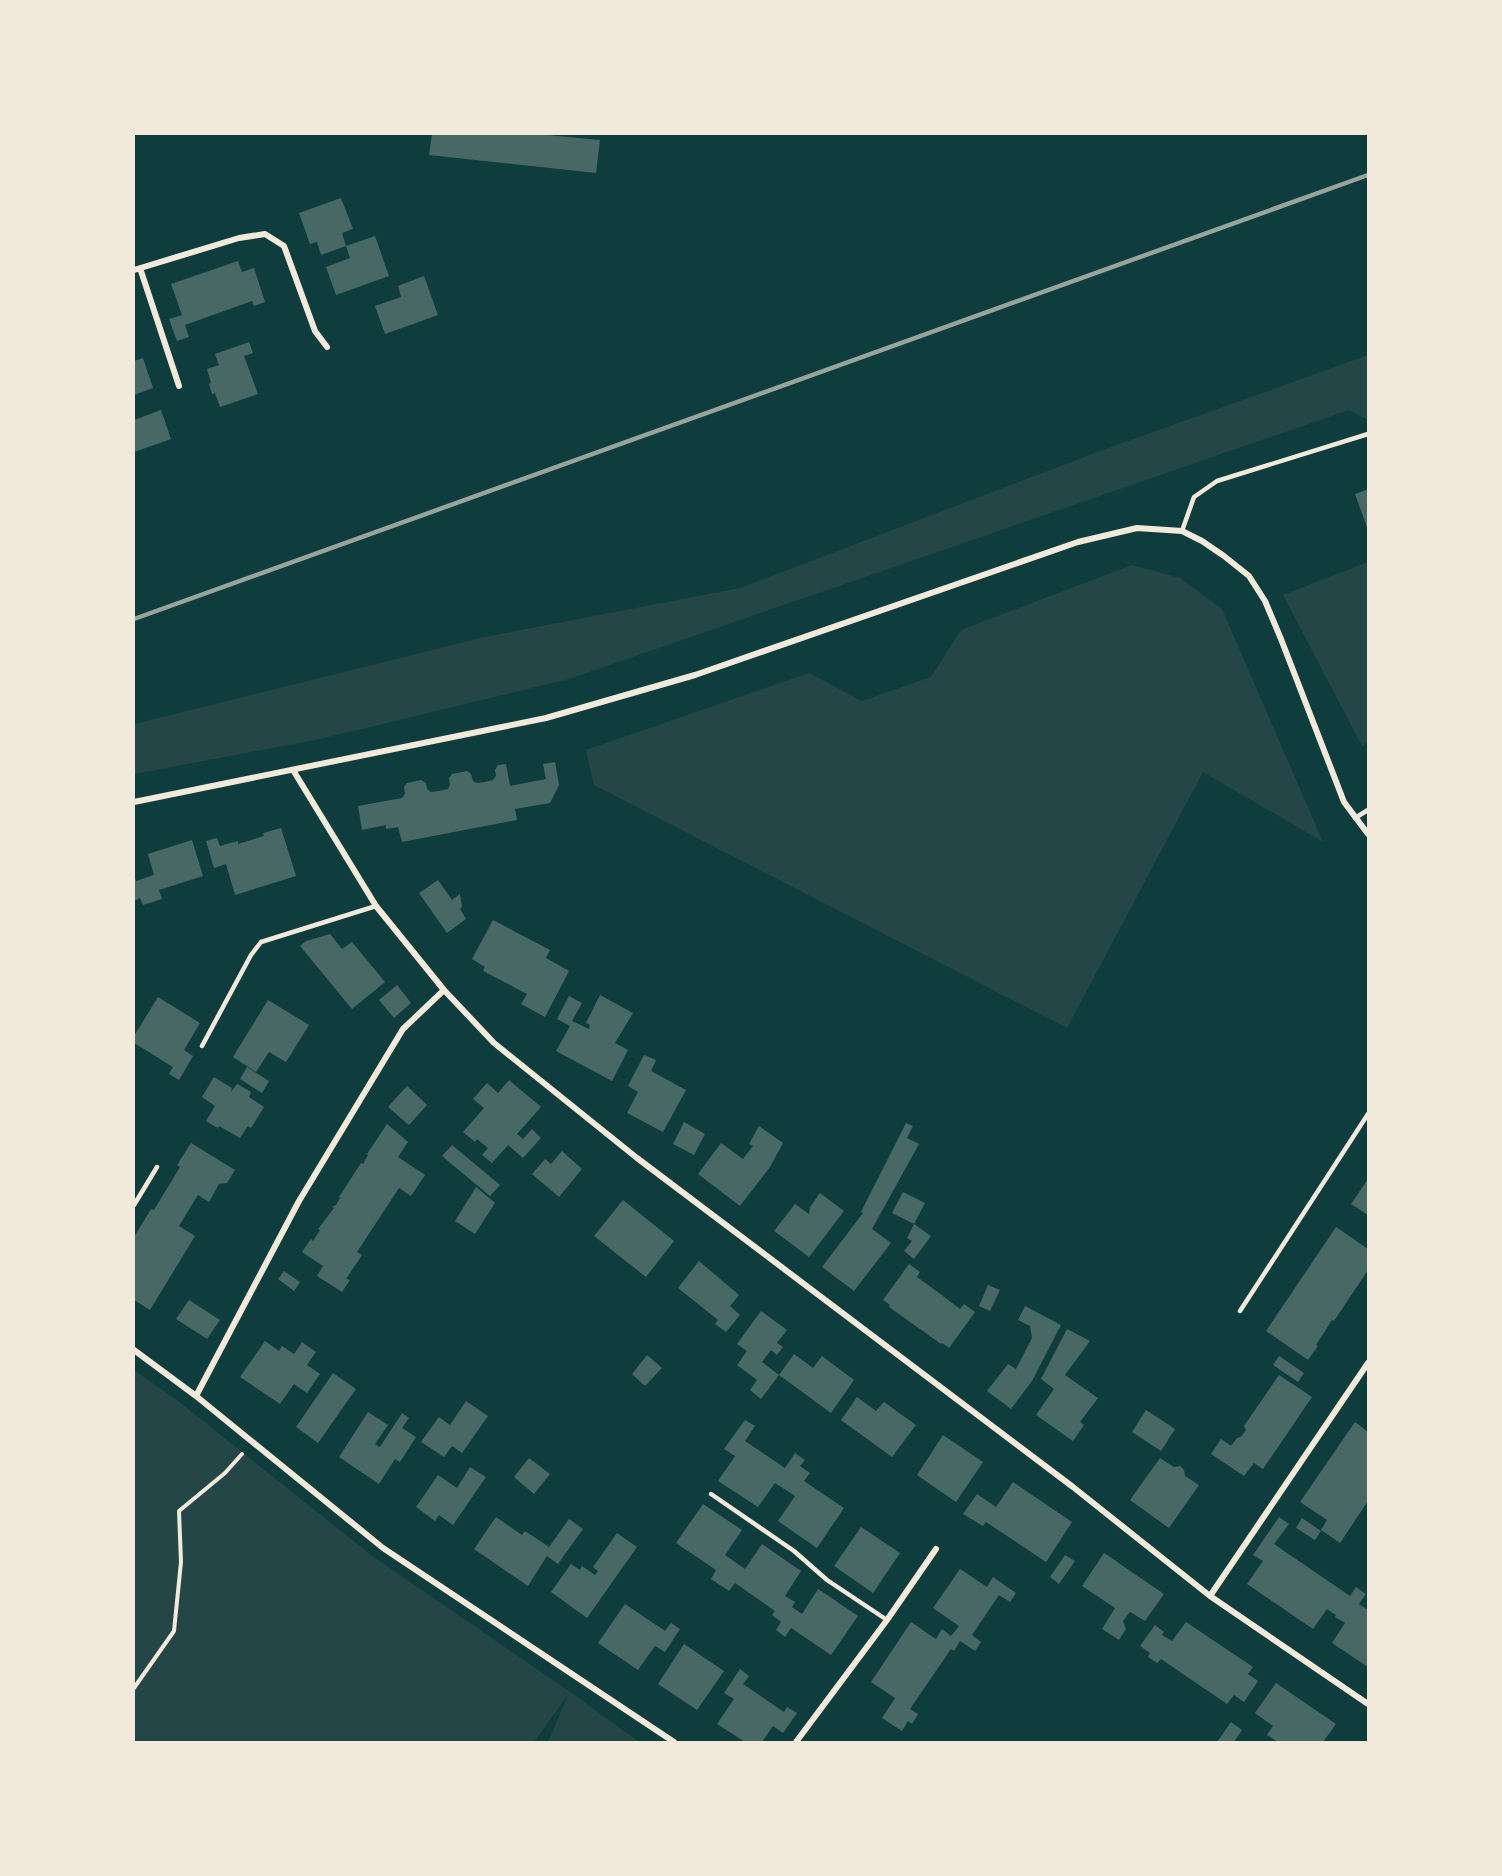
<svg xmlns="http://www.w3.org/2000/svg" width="1502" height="1876" font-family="Jost,sans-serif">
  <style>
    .green { fill: #244646 }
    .building { fill: #486865 }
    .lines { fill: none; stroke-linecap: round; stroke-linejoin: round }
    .path { stroke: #f1e9da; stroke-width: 4 }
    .service { stroke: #f1e9da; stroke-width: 4.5 }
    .minor { stroke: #f1e9da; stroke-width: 6 }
    .rail { stroke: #97a49c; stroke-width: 4.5 }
  </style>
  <rect width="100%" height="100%" fill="#0f3d3e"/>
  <!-- green -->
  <path class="green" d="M1368,355V420L1349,410L569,679L320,739L134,774V724L485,637L740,588L1103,450Z
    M1368,562V742L1362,746L1283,595Z
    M1132,565L1180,578L1222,609L1323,842L1203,772L1067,1028L594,785L586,750L809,673L862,701L931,677L961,630Z
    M134,1370L178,1401L371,1555L570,1692L639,1742H548L568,1695L534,1742H134Z"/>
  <!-- building -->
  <path class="building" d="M432,134H536L600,140L596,173L429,155Z
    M341,198L353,229L342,233L346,246L321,255L317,242L310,244L299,213Z
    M375,236L389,276L336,295L326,267L350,258L346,246Z
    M238,261L242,272L254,268L265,302L254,306L252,301L185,325L189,337L177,341L169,319L182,315L171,284Z
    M424,276L438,315L385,334L375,306L401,297L398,286Z
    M249,342L253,353L244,356L258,394L220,407L215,393L212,394L209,384L211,383L207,369L219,365L215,354Z
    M143,358L153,388L134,395V361Z
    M161,410L171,439L134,452V420Z
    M1368,489V530L1355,494Z
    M555,762L559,785L550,803L515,809L517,820L402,842L398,827L386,829V825L362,830L358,806L402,798L405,794L404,787L407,783L421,780L426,783L427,789L431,792L439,791L448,789L450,785L449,778L452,774L467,771L471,774L473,781L477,783L485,782L493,780L496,776L495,770L498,765L506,764L510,786L546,779L543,764Z
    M281,828L296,876L235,895L226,864L214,868L206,841L217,838L220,846L238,841V844L264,836L263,833Z
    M192,840L203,876L159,890L162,899L143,905L140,898L134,901V876L136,881L154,875L148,854Z
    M438,880L452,900L460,894L462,907L460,909L466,919L447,933L419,893Z
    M493,920L550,950L546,958L569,971L545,1017L521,1004L527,994L483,971L485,967L472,959Z
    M330,934L342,949L352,942L385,982L352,1009L300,946L306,941Z
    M397,985L411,1003L394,1018L379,1000Z
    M600,995L633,1013L615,1043L628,1050L612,1081L556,1051L570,1026L557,1019L569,996L582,1003L572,1021L589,1029L590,1025L586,1023Z
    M158,997L200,1023L184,1050L193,1056L179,1080L169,1074L173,1067L134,1043V1036Z
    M268,1000L309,1025L286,1062L269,1052L256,1072L233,1057Z
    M644,1055L656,1060L651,1071L686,1090L663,1132L627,1113L638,1092L628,1086Z
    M247,1067L269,1081L262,1093L240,1079Z
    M214,1077L232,1088L231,1092L237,1084L251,1092L249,1097L264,1107L251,1128L248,1126L240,1138L219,1126L218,1128L206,1121L215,1106L202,1097Z
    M509,1080L541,1107L517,1134L523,1139L532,1129L541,1138L523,1158L508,1145L492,1163L482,1155L488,1148L477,1139L475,1142L463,1132L484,1108L473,1099L487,1083L498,1093Z
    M407,1086L427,1105L409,1125L388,1107Z
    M684,1122L705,1134L694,1155L673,1144Z
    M906,1123L913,1126L907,1138L919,1144L872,1229L891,1243L854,1291L822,1267L863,1213L861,1212Z
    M387,1124L408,1142L398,1157L425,1175L411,1196L399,1188L357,1252L362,1255L346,1279L350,1280L342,1292L317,1276L323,1266L302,1252L311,1239L313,1241L320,1230L318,1229L334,1208L332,1207L336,1205L340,1198L339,1197L361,1163L363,1164L368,1155L367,1154Z
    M759,1126L783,1143L770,1167L740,1206L698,1174L721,1143L743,1159L753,1146L749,1144Z
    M191,1143L235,1170L227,1183L219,1184L209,1202L198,1195L185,1216L179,1226L195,1236L150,1310L134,1300V1237L151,1209L154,1210L180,1167L177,1165Z
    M452,1145L500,1185L490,1196L442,1156Z
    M562,1151L582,1169L559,1197L532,1174L545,1159L551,1164Z
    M1368,1179V1215L1351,1204Z
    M476,1187L495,1203L475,1234L455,1221Z
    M903,1192L925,1203L914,1224L892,1213Z
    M820,1193L844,1211L809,1257L774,1231L795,1204L809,1214L810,1207Z
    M623,1200L674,1241L646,1277L594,1236Z
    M914,1224L931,1236L914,1259L904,1251L912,1241L907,1238Z
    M1336,1227L1368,1249V1270L1334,1321L1332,1320L1316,1345L1318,1346L1308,1360L1266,1331Z
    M699,1261L739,1295L730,1306L740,1315L726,1332L715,1324L718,1320L678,1288Z
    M909,1264L920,1272L917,1277L939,1293L960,1309L964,1304L975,1312L949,1348L942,1343L941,1344L889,1307L890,1305L883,1300Z
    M284,1271L300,1282L294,1291L278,1279Z
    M988,1285L1000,1290L990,1311L979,1306Z
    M189,1300L220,1320L207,1339L176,1319Z
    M1025,1306L1061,1325L1032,1381L1011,1409L987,1391L1008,1364L1016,1369L1032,1338L1030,1326L1018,1320Z
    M761,1311L787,1330L777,1343L783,1347L777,1355L771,1350L762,1362L779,1375L761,1399L750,1390L757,1380L737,1365L747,1351L737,1344Z
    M1067,1329L1090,1341L1065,1375L1098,1398L1080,1422L1084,1425L1073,1441L1036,1415L1054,1389L1041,1379Z
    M265,1341L279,1351L282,1346L294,1354L302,1342L316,1352L307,1365L320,1374L307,1393L294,1384L280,1404L240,1377Z
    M794,1354L813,1368L822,1356L854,1380L831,1413L779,1375Z
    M647,1355L662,1368L645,1386L632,1374Z
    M1279,1356L1304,1373L1298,1382L1273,1365Z
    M333,1373L356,1389L318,1443L296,1427Z
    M1279,1375L1312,1397L1263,1469L1254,1463L1244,1476L1211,1454L1221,1439L1231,1446L1237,1438L1241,1437L1246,1430L1244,1426Z
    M857,1397L876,1411L884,1402L916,1425L892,1457L841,1420Z
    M466,1401L488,1416L462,1453L452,1446L444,1457L421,1442L439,1417L450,1425Z
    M1146,1410L1175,1429L1161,1451L1132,1432Z
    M368,1412L388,1425L375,1444L380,1447L402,1413L409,1418L402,1428L416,1437L400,1462L395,1459L379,1484L339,1457Z
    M745,1420L755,1426L745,1441L785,1468L795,1453L805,1460L800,1466L810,1473L804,1481L844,1508L817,1548L778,1521L795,1496L775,1483L758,1507L718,1481L735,1456L724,1449Z
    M1355,1422L1368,1432V1501L1340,1543L1321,1530L1327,1520L1300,1502Z
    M943,1435L983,1462L956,1502L917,1475Z
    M529,1458L550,1474L534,1494L514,1477Z
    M1160,1458L1174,1467L1180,1466L1184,1470L1185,1476L1199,1485L1169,1528L1130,1500Z
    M470,1467L486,1477L453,1525L439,1515L435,1521L416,1507L438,1475L457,1488Z
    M1013,1482L1072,1522L1046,1562L986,1522L983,1526L963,1514L977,1494L996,1507Z
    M703,1504L742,1530L725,1555L745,1569L762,1544L801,1571L785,1596L795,1602L792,1607L802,1614L818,1589L858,1616L831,1655L791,1628L785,1637L776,1630L781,1622L772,1615L775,1611L735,1583L729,1591L711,1579L716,1570L676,1543Z
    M496,1517L522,1535L525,1531L549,1547L569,1519L583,1529L558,1564L547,1556L528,1586L474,1549Z
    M1279,1517L1289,1524L1274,1544L1350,1596L1356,1587L1366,1594L1359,1604L1368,1610V1667L1332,1643L1345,1623L1335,1617L1336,1615L1327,1609L1313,1629L1247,1584L1263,1561L1253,1555Z
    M1302,1518L1321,1531L1315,1540L1296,1528Z
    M861,1527L900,1553L873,1593L834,1566Z
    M617,1533L637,1547L587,1618L551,1592L571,1564L580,1570L582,1566L595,1575L598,1571L593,1567Z
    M1104,1553L1164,1594L1145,1621L1130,1612L1123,1621L1126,1629L1119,1640L1102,1629L1115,1608L1082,1586Z
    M1065,1555L1075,1561L1059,1584L1050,1577Z
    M960,1569L987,1587L993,1577L1016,1593L1010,1602L999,1595L972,1635L981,1642L975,1651L960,1641L954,1651L951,1649L910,1709L918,1714L912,1724L908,1721L902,1731L882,1718L895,1698L871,1682L911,1622L936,1639L942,1629L951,1636L959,1626L933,1608Z
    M625,1604L665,1631L671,1623L680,1629L665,1652L655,1646L638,1670L598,1643Z
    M1186,1622L1253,1667L1248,1674L1258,1681L1244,1702L1234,1695L1227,1704L1161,1659L1157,1663L1148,1657L1150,1653L1140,1646L1155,1625L1164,1632L1162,1635L1172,1641Z
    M684,1644L724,1671L697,1710L658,1684Z
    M740,1669L749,1676L743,1684L784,1712L787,1707L797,1713L783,1733L773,1726L762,1742H745L717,1724L734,1699L724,1693Z
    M1276,1683L1336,1724L1323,1742H1278L1267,1735L1273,1726L1255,1713Z
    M1231,1722L1242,1730L1234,1742H1217Z"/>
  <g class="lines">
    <!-- path -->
    <path class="path" d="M134,1688L174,1631L181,1562L179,1511L225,1473L242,1454"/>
    <!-- service -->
    <path class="service" d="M1182,531L1194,497L1217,481L1368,434
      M1355,818L1368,810
      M202,1046L251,955L261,942L376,906
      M134,1205L157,1167
      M1240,1311L1368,1114
      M711,1494L794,1551L827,1580L887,1620"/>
    <!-- minor -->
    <path class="minor" d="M140,268L179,386
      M134,270L239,238L265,234L284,246L315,331L327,347
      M293,770L376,906L444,990L494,1043L637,1158L1073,1487L1210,1596L1368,1704
      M134,802L546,718L695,675L1078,542L1137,528L1182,531L1202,541L1224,556L1249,576L1265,601L1281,639L1344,802L1368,834
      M134,1350L196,1396L383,1548L674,1742
      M196,1396L299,1201L403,1029L444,990
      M1210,1596L1368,1363
      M796,1742L887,1620L936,1549"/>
    <!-- rail -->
    <path class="rail" d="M134,619L1368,175"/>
  </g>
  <!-- border -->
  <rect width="1502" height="1876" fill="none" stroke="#f1e9da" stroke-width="270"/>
</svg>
